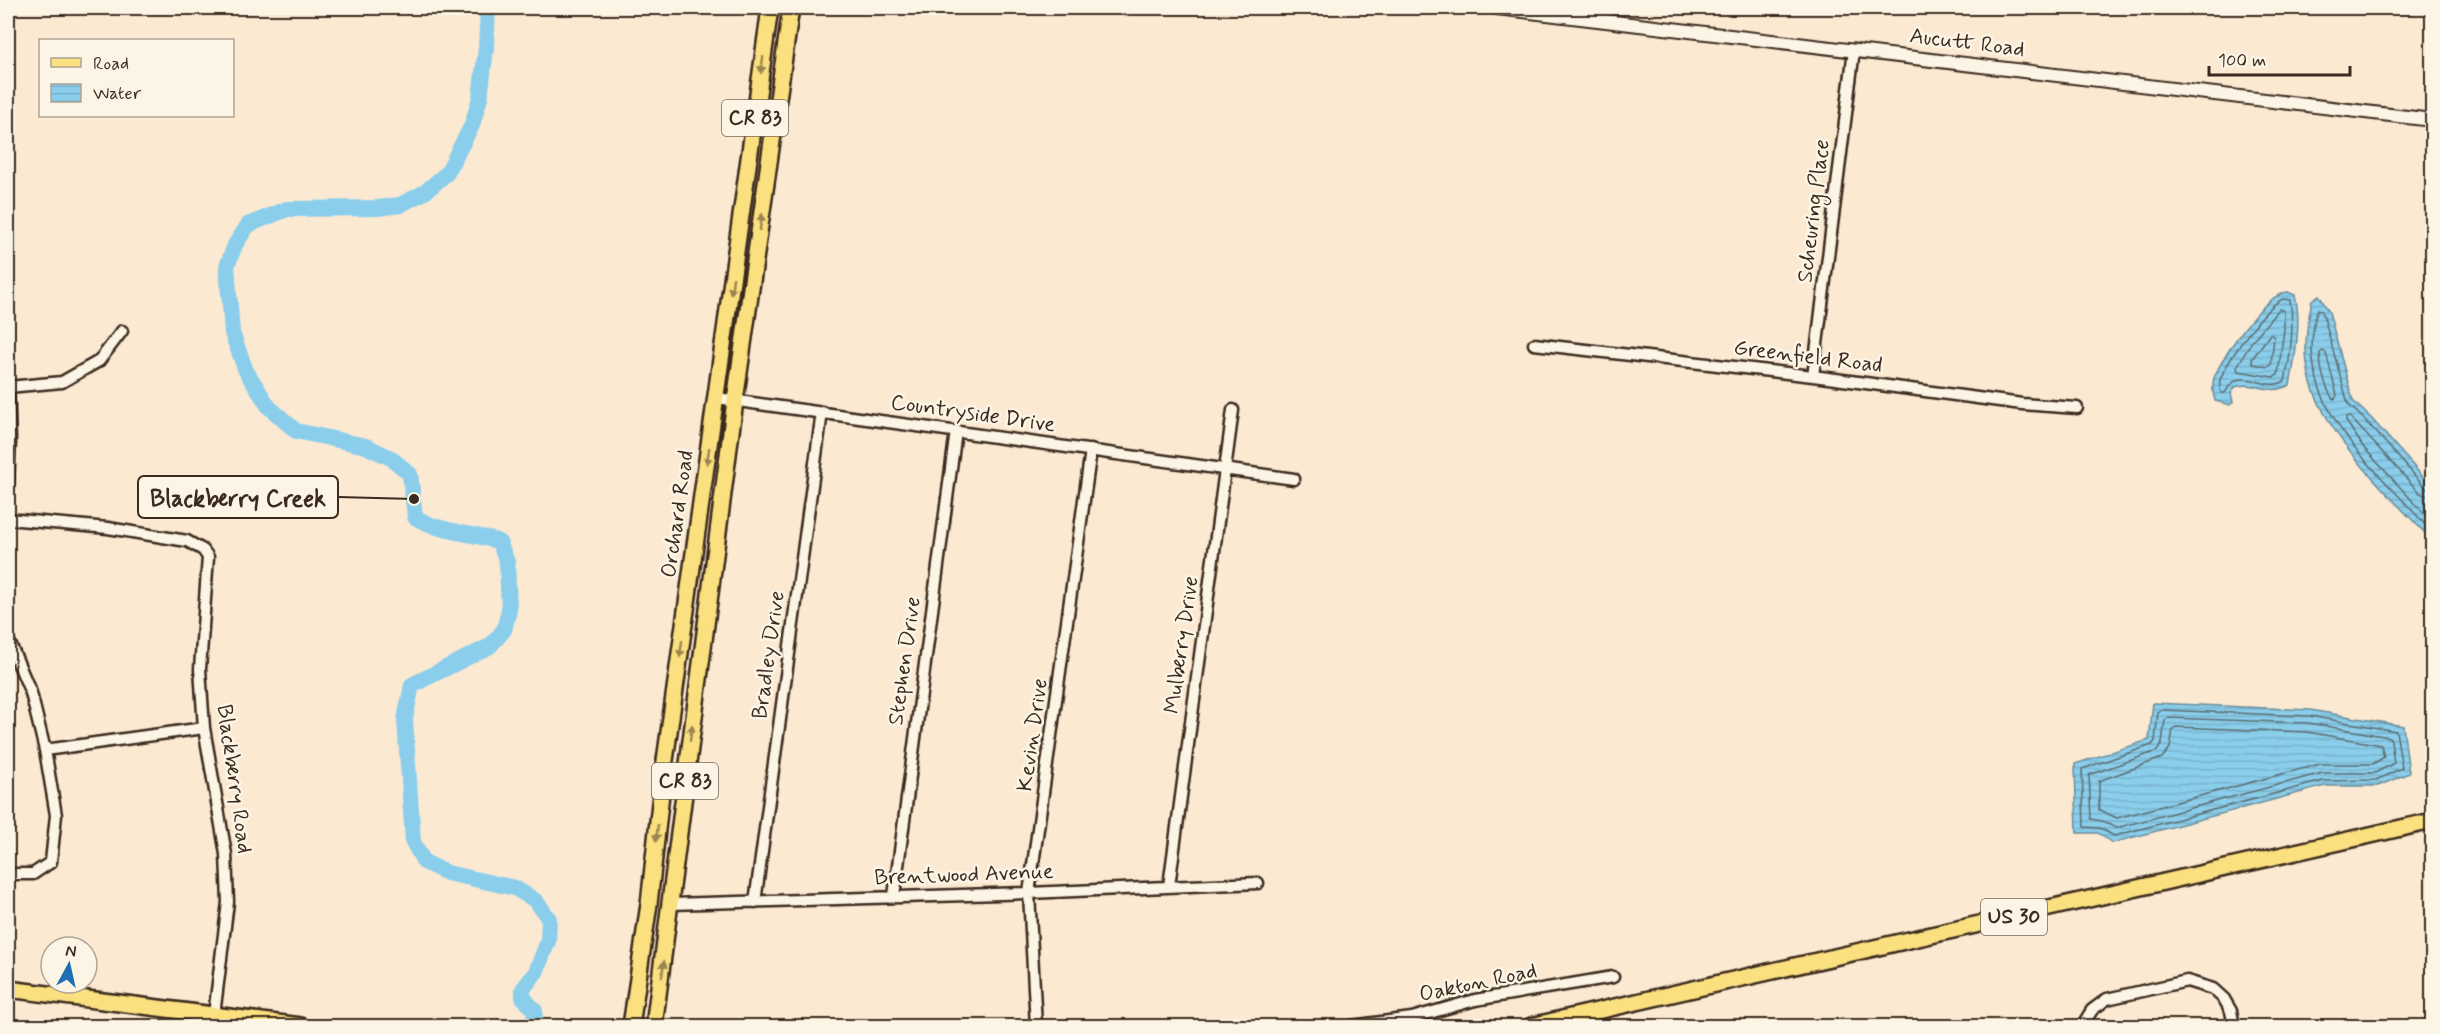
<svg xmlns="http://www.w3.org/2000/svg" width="2440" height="1034" font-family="Mynerve,sans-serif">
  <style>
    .cemetery { fill: url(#cemetery-stones); stroke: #87865a; stroke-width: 1.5 }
    .water { fill: url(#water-rules); stroke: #6a8c9a; stroke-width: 1.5 }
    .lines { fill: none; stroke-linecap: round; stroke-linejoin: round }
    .shore { stroke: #5b6c70; stroke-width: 1.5 }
    .river { stroke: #8aceec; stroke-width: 16 }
    .minor-casing { stroke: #3b2a1e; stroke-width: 15 }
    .tertiary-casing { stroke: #3b2a1e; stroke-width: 16 }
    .primary-casing { stroke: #3b2a1e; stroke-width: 20 }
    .minor { stroke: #fcf5e5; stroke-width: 10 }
    .tertiary { stroke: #fcf5e5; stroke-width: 12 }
    .primary { stroke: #fbe080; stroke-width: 15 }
    .oneway { fill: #9b854f }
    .labels { text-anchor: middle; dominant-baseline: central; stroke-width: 5; stroke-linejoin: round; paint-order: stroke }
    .shield { fill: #fcf5e5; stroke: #75675a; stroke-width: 1.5 }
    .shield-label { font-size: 21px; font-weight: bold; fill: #3b2a1e }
    .street-label { font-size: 22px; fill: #3b2a1e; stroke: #fcf5e5 }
    .leader { fill: none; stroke: #3b2a1e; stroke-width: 2 }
    .callout-dot { fill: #3b2a1e; stroke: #fcf5e5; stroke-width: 2 }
    .callout { fill: #fcf5e5; stroke: #3b2a1e; stroke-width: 2 }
    .callout-label { font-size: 24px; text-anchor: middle; font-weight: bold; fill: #3b2a1e }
  </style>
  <defs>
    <pattern id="cemetery-stones" width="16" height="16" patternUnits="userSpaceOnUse" patternTransform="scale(1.5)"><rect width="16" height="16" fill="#d3e295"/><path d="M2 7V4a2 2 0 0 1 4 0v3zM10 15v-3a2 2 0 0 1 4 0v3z" fill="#b6c280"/></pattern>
    <pattern id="water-rules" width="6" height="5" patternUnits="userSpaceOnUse" patternTransform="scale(1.5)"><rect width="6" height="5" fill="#8aceec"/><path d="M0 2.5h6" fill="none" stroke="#78b1ca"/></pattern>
  </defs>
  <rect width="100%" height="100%" fill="#fbe9d2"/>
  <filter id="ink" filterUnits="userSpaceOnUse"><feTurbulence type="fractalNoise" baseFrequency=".0167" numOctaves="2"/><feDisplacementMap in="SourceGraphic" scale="12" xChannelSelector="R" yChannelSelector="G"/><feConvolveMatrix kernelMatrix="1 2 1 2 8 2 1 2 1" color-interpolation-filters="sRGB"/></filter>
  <g filter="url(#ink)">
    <!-- cemetery -->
    <path class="cemetery" d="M183,1020L232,1026H182Z"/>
    <!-- water -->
    <path class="water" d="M2288,292L2295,295C2302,320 2295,360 2290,385C2269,397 2255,380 2235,387L2231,393L2233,402L2230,405L2215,401C2213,394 2212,385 2214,378C2222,356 2264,294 2288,292Z
      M2319,295L2329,312L2353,401L2371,418L2432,487V546L2427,535C2386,492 2314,426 2307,364C2304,342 2308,321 2312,300Z
      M2153,703L2310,710L2403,726L2409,773L2378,786H2325L2112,843L2098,833H2077L2075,764L2149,740Z"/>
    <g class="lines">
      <!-- shore -->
      <path class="shore" d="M2283,299L2290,300C2294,325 2291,356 2285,381C2263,394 2241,362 2225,393H2221C2220,389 2219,384 2220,380C2227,361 2265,306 2283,299Z
        M2279,309L2284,311V329L2278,375L2273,377L2238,371L2237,367L2252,341Z
        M2270,334L2274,337L2271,365L2268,367L2253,364L2252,359Z
        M2323,351L2326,353L2337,395L2335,399L2332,398C2324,384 2320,369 2320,353Z
        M2432,490L2426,488L2367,422L2348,404L2323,314L2321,310L2318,309C2313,321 2312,337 2312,350C2316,428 2387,477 2432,533
        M2432,498L2420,493L2350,417H2346V421L2364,448L2432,522
        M2161,710L2309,716L2396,731L2402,768L2376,780L2323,781L2114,836L2100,828L2084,827L2082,769L2152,745L2155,741L2158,712Z
        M2168,718L2308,723L2389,737L2391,740L2394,763L2375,773H2322L2116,828L2102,821L2091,819L2089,775L2157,751L2162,743L2165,720Z
        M2176,727L2307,732L2381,745L2384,757L2373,764H2320L2117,818L2099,810V781L2162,758L2170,748L2173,729Z"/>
      <!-- river -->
      <path class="river" d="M488,8L486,48L480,98L472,125L447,173L425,192L400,205L378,208L287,209L248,225L235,245L227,266L232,333L246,371L269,407L296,431L366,446L391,458L410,474L415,517C441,533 470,532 499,542L507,562L509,610L504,630L490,646L412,685L405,719L413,842L424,862L447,873L515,888L536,901L549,919L548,941L536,972L523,989V997L535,1011L534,1020L529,1026"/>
      <!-- minor casing -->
      <g class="minor-casing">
        <path id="minor" d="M1534,344L1813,376L2022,404L2077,408
          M1813,376L1854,50
          M8,387L62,382L99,361L122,331
          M717,398L1294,479
          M8,484L10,441L8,387
          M8,519L108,528L187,541L203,550L208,557L200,669L204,728L226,854L228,902L214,1015
          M8,639L31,693L45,750L56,815L51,862L33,874H8
          M45,750L204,728
          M1169,886L1233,410
          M894,896L956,431
          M755,902L822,412
          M671,904L1029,893L1258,883
          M1036,1026L1029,893L1091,450
          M1351,1026L1412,1018L1475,1000L1613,977
          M2082,1026L2092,1010L2107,999L2187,981L2213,989L2224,999L2231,1011L2234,1026"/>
      </g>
      <!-- tertiary casing -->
      <g class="tertiary-casing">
        <path id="tertiary" d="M1497,8L2432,120"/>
      </g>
      <!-- primary casing -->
      <g class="primary-casing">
        <path id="primary" d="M8,989L301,1026
          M631,1026L649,904L663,775L770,8
          M654,1026L735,401L791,8
          M1531,1026L2432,821"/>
      </g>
      <!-- minor -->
      <use href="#minor" class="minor"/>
      <!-- tertiary -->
      <use href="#tertiary" class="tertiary"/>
      <!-- primary -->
      <use href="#primary" class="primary"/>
    </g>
    <!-- one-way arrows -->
    <defs><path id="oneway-solid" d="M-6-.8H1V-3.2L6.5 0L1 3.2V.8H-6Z" transform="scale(1.5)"/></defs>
    <g class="oneway">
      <use href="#oneway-solid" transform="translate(762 65) rotate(98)"/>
      <use href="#oneway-solid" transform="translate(761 222) rotate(-82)"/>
      <use href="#oneway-solid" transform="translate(732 286) rotate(98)"/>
      <use href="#oneway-solid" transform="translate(708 456) rotate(98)"/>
      <use href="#oneway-solid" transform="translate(681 649) rotate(98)"/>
      <use href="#oneway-solid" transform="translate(691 733) rotate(-83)"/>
      <use href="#oneway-solid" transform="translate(657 833) rotate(96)"/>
      <use href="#oneway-solid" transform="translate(663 969) rotate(-82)"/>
    </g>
  </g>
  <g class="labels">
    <!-- shield labels -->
    <g class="shield">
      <rect x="722" y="100" width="66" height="36" rx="4.5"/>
      <rect x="652" y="763" width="66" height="36" rx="4.5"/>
      <rect x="1981" y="899" width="66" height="36" rx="4.5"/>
    </g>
    <g class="shield-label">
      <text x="755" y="118">CR 83</text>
      <text x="685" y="781">CR 83</text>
      <text x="2014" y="917">US 30</text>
    </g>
    <!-- street labels -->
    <g class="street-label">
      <text transform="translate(1967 43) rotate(7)">Aucutt Road</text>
      <text transform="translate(1814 211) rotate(-83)">Scheuring Place</text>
      <text transform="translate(1808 357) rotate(7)">Greenfield Road</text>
      <text transform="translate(973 414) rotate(8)">Countryside Drive</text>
      <text transform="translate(678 514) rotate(-82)">Orchard Road</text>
      <text transform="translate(1182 645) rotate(-82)">Mulberry Drive</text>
      <text transform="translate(769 655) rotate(-82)">Bradley Drive</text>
      <text transform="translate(905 661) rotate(-82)">Stephen Drive</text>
      <text transform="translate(1033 735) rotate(-82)">Kevin Drive</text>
      <text transform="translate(234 779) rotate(82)">Blackberry Road</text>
      <text transform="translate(964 875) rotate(-2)">Brentwood Avenue</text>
      <text transform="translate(1478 983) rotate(-12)">Oakton Road</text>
    </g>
  </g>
  <!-- callouts -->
  <path class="leader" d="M414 499L338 497"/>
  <circle class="callout-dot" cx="414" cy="499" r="6"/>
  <rect class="callout" x="138" y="476" width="200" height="42" rx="6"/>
  <g class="callout-label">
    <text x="238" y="506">Blackberry Creek</text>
  </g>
  <!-- margin -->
  <rect width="2440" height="1034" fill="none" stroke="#fcf5e5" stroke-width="30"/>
  <rect x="15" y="15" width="2410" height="1004" fill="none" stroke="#3b2a1e" stroke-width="2" filter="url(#ink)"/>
  <!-- legend -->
  <rect x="39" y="39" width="195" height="78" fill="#fcf5e5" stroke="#afa495" stroke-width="1.5"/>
  <rect x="51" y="58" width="30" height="9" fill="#fbe080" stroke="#afa495" stroke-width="1.5"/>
  <text x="93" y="69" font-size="18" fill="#3b2a1e">Road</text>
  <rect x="51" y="84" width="30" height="18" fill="url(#water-rules)" stroke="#afa495" stroke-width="1.5"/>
  <text x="93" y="99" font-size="18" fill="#3b2a1e">Water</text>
  <!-- north arrow -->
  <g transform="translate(69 965) rotate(8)"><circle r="28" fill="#fcf5e5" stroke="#afa495" stroke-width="1.5"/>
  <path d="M0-4.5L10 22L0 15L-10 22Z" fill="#1f6fb2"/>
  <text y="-9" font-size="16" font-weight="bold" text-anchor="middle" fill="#3b2a1e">N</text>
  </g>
  <!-- scale -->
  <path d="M2209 66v9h141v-9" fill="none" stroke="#3b2a1e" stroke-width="3"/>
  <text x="2218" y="66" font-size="18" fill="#3b2a1e" stroke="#fcf5e5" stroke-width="4.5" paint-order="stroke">100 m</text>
</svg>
